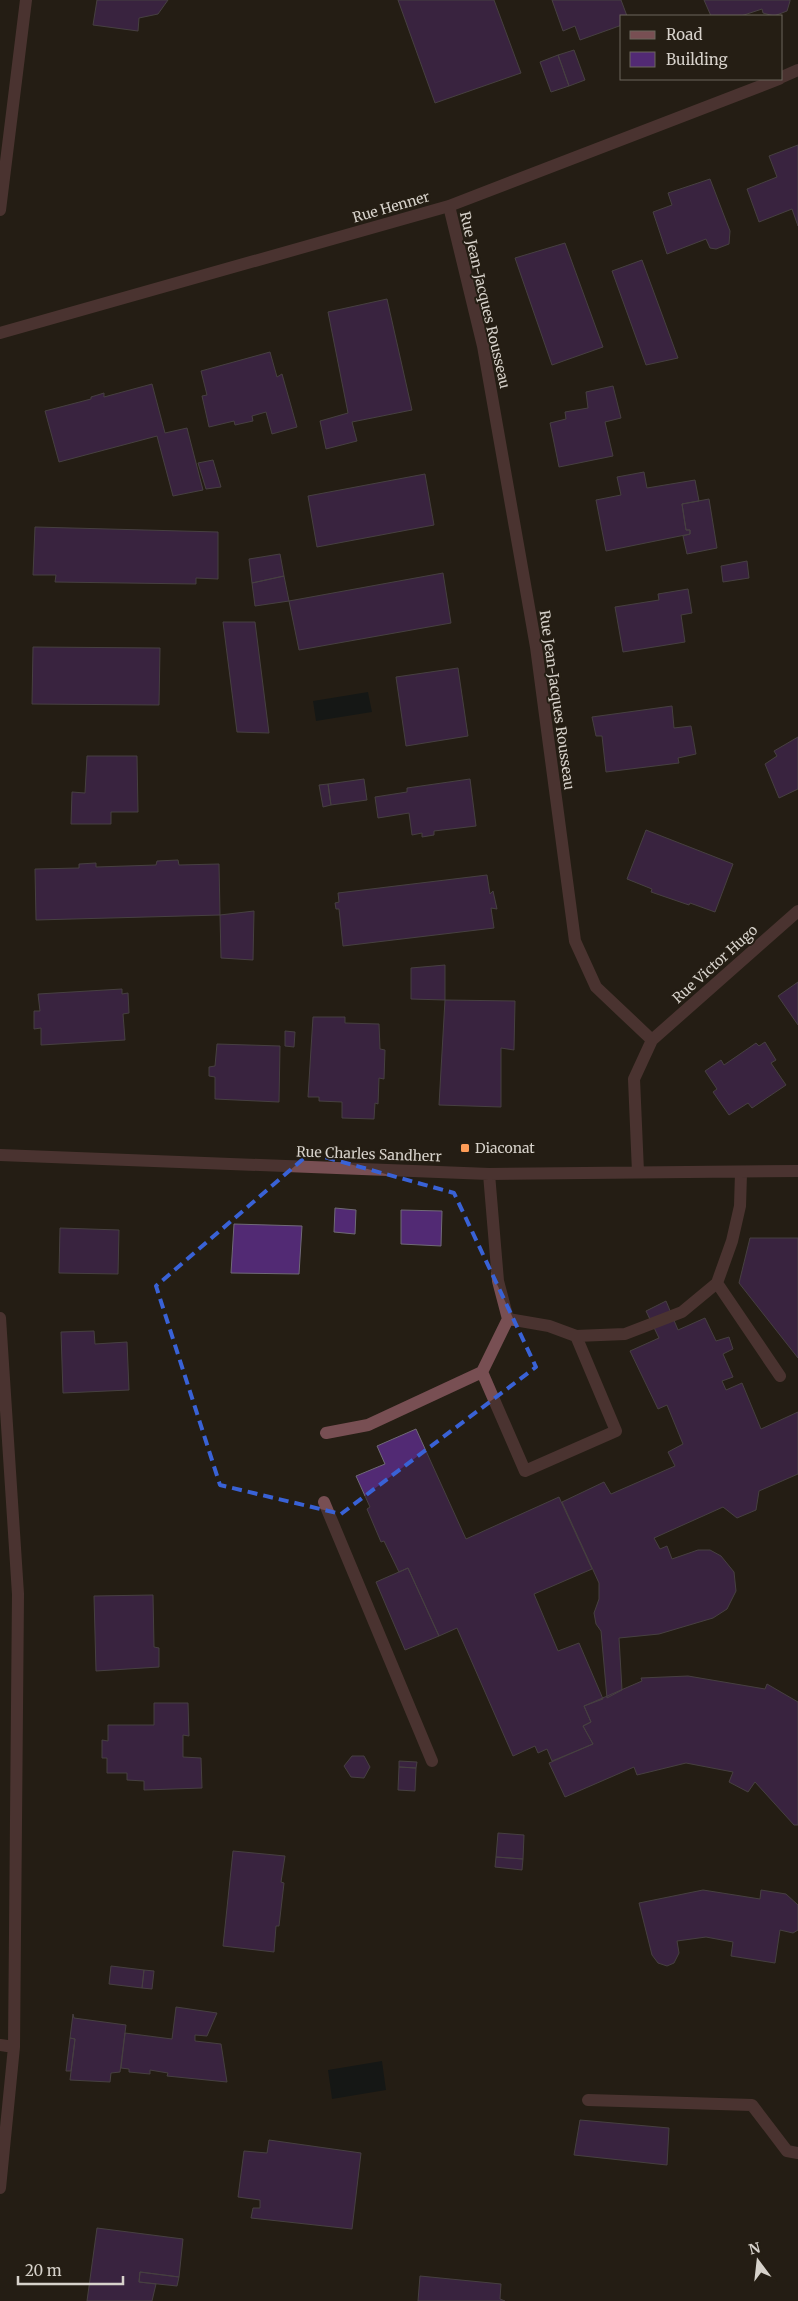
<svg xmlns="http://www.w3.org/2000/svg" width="798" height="2301" font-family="Merriweather,serif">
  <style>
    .water { fill: #031117 }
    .building { fill: #522a74; stroke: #706a77 }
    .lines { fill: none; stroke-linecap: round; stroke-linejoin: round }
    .minor { stroke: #784f53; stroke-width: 12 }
    .marked { fill: none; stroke: #3962d6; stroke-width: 4; stroke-dasharray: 10 6; stroke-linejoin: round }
    .poi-dot { fill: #fe9c57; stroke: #251e14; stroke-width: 2 }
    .labels { text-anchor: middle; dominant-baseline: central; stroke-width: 4; stroke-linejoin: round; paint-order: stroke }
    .street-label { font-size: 14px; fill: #d7d2cb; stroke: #251e14 }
    .poi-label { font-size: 14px; fill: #d7d2cb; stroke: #251e14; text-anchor: start }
  </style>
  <rect width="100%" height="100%" fill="#251e14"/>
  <!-- water -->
  <path class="water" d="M368,692L372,712L316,721L313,701Z
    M382,2061L386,2090L332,2099L328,2070Z"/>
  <!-- building -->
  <path class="building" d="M97,0H168L158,14L139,18L138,31L93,25Z
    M398,0H494L521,73L435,103Z
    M552,0H621L627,16H622V25L580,40L575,26L563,31Z
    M704,0H790V1L787,11L774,16L763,13L762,9L741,16H711Z
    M574,50L585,80L569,86L558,55Z
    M558,55L569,86L551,92L540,62Z
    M798,145V226L792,209L759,222L747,189L777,177L769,156Z
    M710,179L730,231L729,244L716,249L710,248L706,239L667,254L653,212L672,205L668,193Z
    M565,243L603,347L552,365L515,258Z
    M642,260L678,358L646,365L612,271Z
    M387,299L412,410L352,422L357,441L326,449L320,421L348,413L328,312Z
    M270,352L277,377L282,374L297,427L272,434L266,412L252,416L253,421L235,425L234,421L209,427L202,396L207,395L201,371Z
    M152,384L165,433L187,428L203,490L173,496L157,436L59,462L45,411L91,399V397L104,393V397Z
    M613,386L621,418L605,422L613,456L559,467L550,423L566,419L565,412L588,408L586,392Z
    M213,460L221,487L206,489L198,463Z
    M644,472L647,488L695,480L699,501L682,504L686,530H690V534L606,551L596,500L621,495L617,477Z
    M425,474L434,525L317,547L308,496Z
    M709,499L717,548L687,554L683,536L690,534V530H686L682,504Z
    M35,527L218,532V579L196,578V584L55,582L56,575H33Z
    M280,554L284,576L252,583L249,559Z
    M747,561L749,578L723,582L721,566Z
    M443,573L451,623L299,650L289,601Z
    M284,576L289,601L255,606L252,583Z
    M688,589L692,613L681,615L685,642L623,652L615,607L659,600L658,594Z
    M223,622H255L269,733L237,732Z
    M33,647L160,648L159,705L32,704Z
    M458,668L468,736L406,746L396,677Z
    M672,706L674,728L691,726L696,754L678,758L679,763L606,772L602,736H596L592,717Z
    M798,737V789L779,798L765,764L777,756L774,751Z
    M87,756H137L138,812H111V824H71L72,792L85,793Z
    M364,779L367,800L331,805L328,784Z
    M470,779L476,826L434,831V835L422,837V833L412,835L409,813L378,818L375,797L407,792V788Z
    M328,784L331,805L323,807L319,785Z
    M646,830L733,864L715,912L690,903L689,905L651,892L652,889L627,879Z
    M178,860L179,865L219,864L220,915L36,920L35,869L79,868V864L96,863V867L156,865L157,861Z
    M487,875L490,894L493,891L497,909L491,908L494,928L343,946L339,909H336L335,903L339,902L338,893Z
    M254,911L253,960L221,958L220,915Z
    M445,965V1000L411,999V968Z
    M798,982V1025L778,996Z
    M122,989V994L128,993L129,1013L123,1014L125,1040L41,1045V1028L34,1029V1011H40L38,994Z
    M445,1000L515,1001L514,1050L501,1048V1107L439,1105Z
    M313,1017H345V1023L379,1024L380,1049L385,1050L384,1079L379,1078L378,1104L375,1103L374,1119L342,1118V1102L319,1101V1097H308Z
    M285,1031L295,1032L294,1047L285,1046Z
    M765,1042L776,1060L771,1063L786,1085L752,1108L748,1103L729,1115L713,1092L717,1089L705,1071L721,1060L724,1065L756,1043L759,1046Z
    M217,1044L280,1046L279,1102L215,1099V1077L209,1076V1067L215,1066Z
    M335,1208L356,1210L355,1234L334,1232Z
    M401,1210L442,1211L441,1246L401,1244Z
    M234,1224L302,1226L299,1274L231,1273Z
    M60,1228L119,1230L118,1274L59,1273Z
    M750,1238H798V1358L739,1283Z
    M666,1301L678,1330L705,1318L716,1341L729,1337L733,1349L723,1354L733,1377L722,1381L726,1390L742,1383L761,1429L798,1412V1474L759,1491L756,1510L737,1518L723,1507L654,1538L660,1549L667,1546L672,1559L698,1550H710L721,1556L734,1572L736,1591L727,1609L713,1618L659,1634L619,1638L622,1690L607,1698L601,1631L596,1624L594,1613L599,1599V1583L562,1502L604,1482L611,1494L675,1466L668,1452L683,1444L667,1405L658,1409L630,1351L659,1338L646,1311Z
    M94,1331L95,1344L127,1342L129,1390L63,1393L61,1332Z
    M416,1429L466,1539L559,1497L592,1569L534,1594L558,1651L579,1643L603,1699L584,1706L591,1722L583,1726L593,1744L552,1761L547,1749L538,1753L535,1746L513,1756L457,1628L439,1636L408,1568L399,1572L384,1541L381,1542L367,1509L370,1507L356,1476L385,1464L377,1446Z
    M408,1568L439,1636L405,1650L376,1582Z
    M153,1595L154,1647L159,1648V1667L96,1671L94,1596Z
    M688,1676L765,1689L767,1684L798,1702V1825H794L755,1782L748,1792L729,1782L733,1772L686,1763L637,1775L634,1767L565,1797L549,1763L593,1744L583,1726L591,1722L584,1706L642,1681L641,1678Z
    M154,1703H188L189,1736L183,1735V1757L201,1758L202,1788L144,1790V1781L127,1780V1773H107V1758H102V1740L108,1741V1725H154Z
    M352,1756H364L370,1767L364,1778L351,1777L344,1766Z
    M399,1761L417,1762L416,1768L399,1767Z
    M399,1767L416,1768L415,1791L398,1790Z
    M498,1833L524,1835L523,1859L496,1857Z
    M233,1851L285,1856L281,1882L284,1883L279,1926H276L274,1952L223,1946Z
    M496,1857L523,1859L522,1870L495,1867Z
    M703,1890L760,1899L761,1890L786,1894L798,1905V1930L793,1933L780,1930L775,1963L731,1956L733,1942L706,1937L677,1941L679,1953L674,1963L667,1966L658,1963L652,1955L639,1903Z
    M111,1966L144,1970L142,1988L109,1984Z
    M144,1970L154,1971L152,1989L142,1988Z
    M176,2007L217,2013L207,2036L195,2035V2041L221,2044L227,2082L167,2076L168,2073L150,2070V2074L129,2072V2069L121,2068L125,2033L172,2039Z
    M73,2014L74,2018L126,2025L120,2072L111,2073L110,2082L70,2080L75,2039L70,2038Z
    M70,2038L75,2039L71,2071H66Z
    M580,2120L669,2128L667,2165L574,2155Z
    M269,2140L361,2153L352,2229L251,2218L253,2208H260V2200L238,2197L244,2151L267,2153Z
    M97,2228L183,2239L179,2277L140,2272L139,2282L156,2284L152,2301H87Z
    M140,2272L179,2277L177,2286L139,2282Z
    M420,2276L501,2284L500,2299L505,2301H418Z"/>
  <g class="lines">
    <!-- minor -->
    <path class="minor" d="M782,77L798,70
      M449,206L483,346L536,647L575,941L596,987L652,1040
      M0,210L26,0
      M0,333L449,206L779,79
      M0,1155L489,1174L798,1171
      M638,1172L634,1079L652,1040L798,911
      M489,1174L498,1281L508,1319L549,1326L576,1336L625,1334L682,1312L717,1283L732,1241L740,1206L741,1173
      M717,1283L780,1376
      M0,1318L18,1594L14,2047L0,2188
      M482,1372L525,1471L616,1431L576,1336
      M326,1433L368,1425L482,1372L508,1319
      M324,1502L432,1761
      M0,2045L14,2047
      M588,2100L752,2105L787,2151L798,2153"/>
  </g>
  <!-- marked area -->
  <path d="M0 0H798V2301H0ZM310,1153L454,1193L536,1367L341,1514L220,1485L156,1286Z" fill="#251e14" fill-opacity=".55" fill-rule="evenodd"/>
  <path class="marked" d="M310,1153L454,1193L536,1367L341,1514L220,1485L156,1286Z"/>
  <!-- markers -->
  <rect class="poi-dot" x="460" y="1143" width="10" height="10" rx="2.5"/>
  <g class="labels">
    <!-- street labels -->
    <g class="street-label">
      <text transform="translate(391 207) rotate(-16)">Rue Henner</text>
      <text transform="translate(485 300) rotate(77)">Rue Jean-Jacques Rousseau</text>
      <text transform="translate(557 700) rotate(82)">Rue Jean-Jacques Rousseau</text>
      <text transform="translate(715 964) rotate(-42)">Rue Victor Hugo</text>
      <text transform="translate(369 1154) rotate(2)">Rue Charles Sandherr</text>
    </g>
    <!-- poi labels -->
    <g class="poi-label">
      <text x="475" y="1148">Diaconat</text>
    </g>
  </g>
  <!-- legend -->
  <rect x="620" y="15" width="162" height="65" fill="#251e14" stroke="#6c665d"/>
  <rect x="630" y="31" width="25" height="8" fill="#784f53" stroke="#6c665d"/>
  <text x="666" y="40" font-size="15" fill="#d7d2cb">Road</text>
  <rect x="630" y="52" width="25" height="15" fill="#522a74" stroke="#6c665d"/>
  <text x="666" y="65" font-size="15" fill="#d7d2cb">Building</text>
  <!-- north arrow -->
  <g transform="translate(758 2261) rotate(345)" stroke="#251e14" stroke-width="4" paint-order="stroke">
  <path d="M0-4L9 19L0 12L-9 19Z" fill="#d7d2cb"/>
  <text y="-8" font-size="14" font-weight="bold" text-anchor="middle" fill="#d7d2cb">N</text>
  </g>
  <!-- scale -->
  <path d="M18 2276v8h105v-8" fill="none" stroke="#d7d2cb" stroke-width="2.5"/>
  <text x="25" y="2276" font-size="15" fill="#d7d2cb" stroke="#251e14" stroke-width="4" paint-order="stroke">20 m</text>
</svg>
